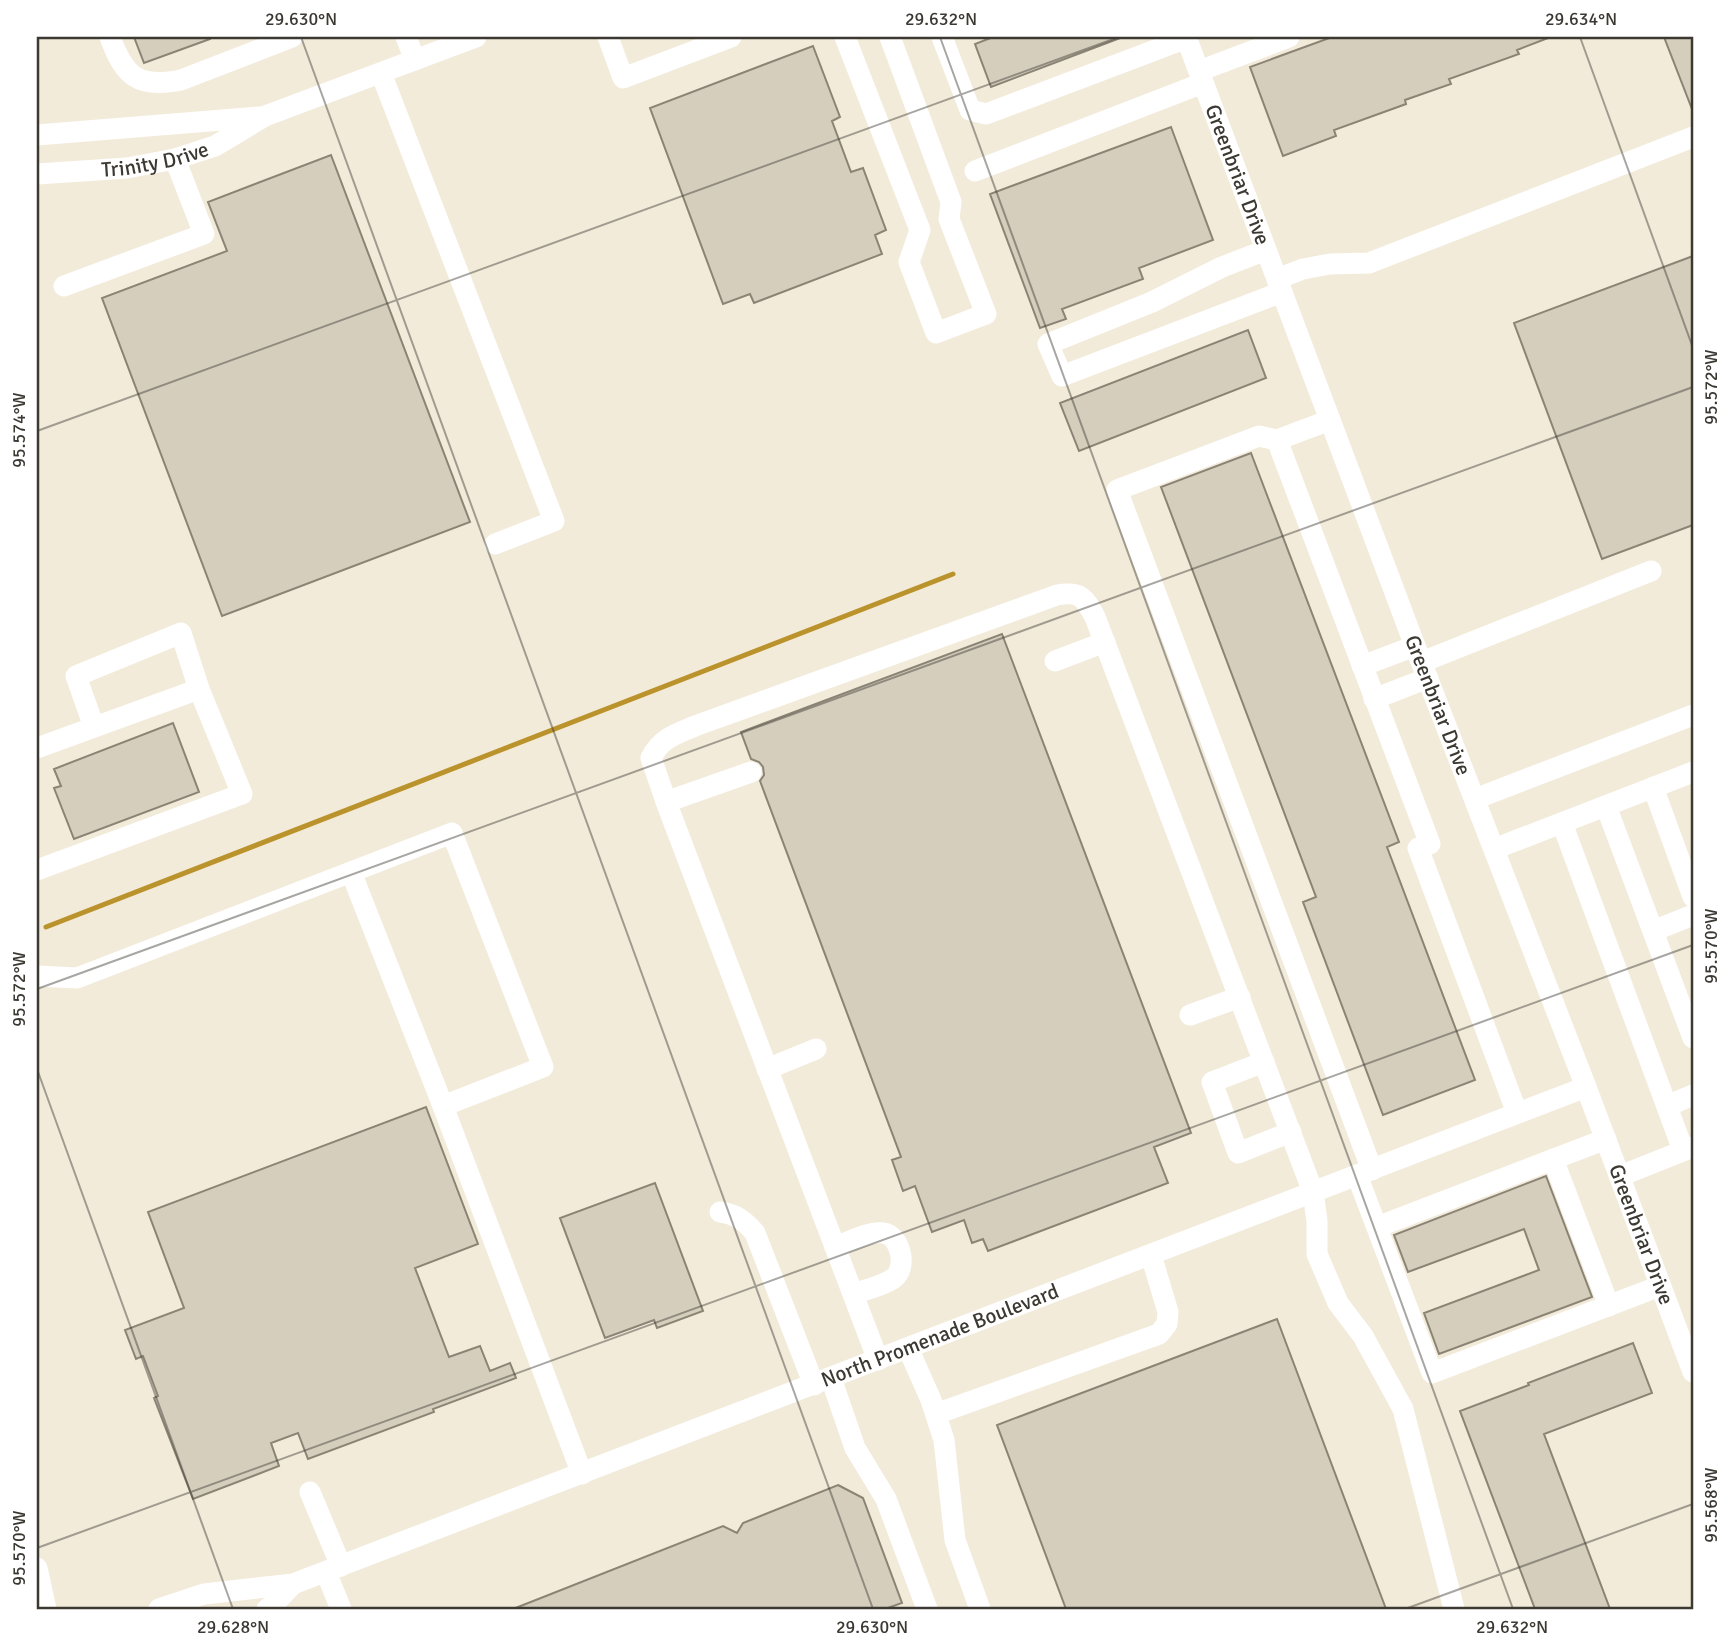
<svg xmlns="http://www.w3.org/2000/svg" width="1730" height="1646" font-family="Signika,sans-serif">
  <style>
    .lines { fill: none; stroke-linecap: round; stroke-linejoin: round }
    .stream { stroke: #bb932c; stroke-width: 5 }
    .building { fill: #d5cebd; stroke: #8b8475; stroke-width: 2 }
    .minor { stroke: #fff; stroke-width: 21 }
    .ticks { fill: none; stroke: #3c3933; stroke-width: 2; stroke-opacity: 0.45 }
    .labels { text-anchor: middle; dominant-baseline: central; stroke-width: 6; stroke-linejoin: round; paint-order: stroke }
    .street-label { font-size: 21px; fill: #3c3933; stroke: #fff }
    .neatline { fill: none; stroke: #3c3933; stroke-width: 2.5 }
    .ticks-label { font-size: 18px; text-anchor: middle; fill: #3c3933 }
  </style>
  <rect width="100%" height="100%" fill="#f3ebda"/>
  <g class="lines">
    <!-- stream -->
    <path class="stream" d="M46,927L953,574"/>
  </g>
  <!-- building -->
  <path class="building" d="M134,37H210V39L144,63Z
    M993,37H1119L1120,38L991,87L975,44Z
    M1332,37H1548V38L1517,50L1519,54L1449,79L1451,84L1405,100L1406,104L1334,130L1336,136L1283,156L1250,67Z
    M1664,37H1693V109H1692Z
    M813,46L840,117L832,121L851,172L863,168L886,230L875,235L882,254L754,303L750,294L723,304L650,108Z
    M1171,127L1213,240L1139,268L1143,279L1062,309L1066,319L1040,328L990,194Z
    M331,155L470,522L222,616L102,298L227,251L208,202Z
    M1693,256V525L1602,559L1514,323Z
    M1248,330L1266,378L1079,451L1060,403Z
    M1251,453L1399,842L1387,847L1475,1080L1383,1115L1303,902L1316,897L1161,487Z
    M1002,634L1191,1133L1154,1147L1168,1183L988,1251L983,1239L972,1243L964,1220L932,1232L915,1186L903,1191L892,1160L901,1157L760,781L764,775L763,767L759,762L751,759L741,732Z
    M173,723L199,792L74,839L54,788L61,786L54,769Z
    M426,1107L478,1244L415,1268L449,1357L480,1346L490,1371L510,1363L516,1378L433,1409L434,1412L308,1459L298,1433L271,1443L279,1466L193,1499L154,1398L158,1396L143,1356L136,1359L125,1330L184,1308L148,1212Z
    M1546,1176L1592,1297L1439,1354L1424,1313L1539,1270L1524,1229L1408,1272L1394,1235Z
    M655,1183L703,1311L657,1328L654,1320L605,1338L560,1218Z
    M1277,1319L1386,1609H1066L997,1425Z
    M1633,1343L1652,1393L1544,1434L1610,1609H1535L1460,1411L1529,1385L1528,1383Z
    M838,1485L863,1498L902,1603L885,1609H513L723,1526L737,1533L743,1523Z"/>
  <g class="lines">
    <!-- minor -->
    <g class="minor">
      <path d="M110,37C124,76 138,89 181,80L292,37"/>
      <path d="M406,37L415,60"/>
      <path d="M608,37L623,78L731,37"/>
      <path d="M845,37L920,230L909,262L936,333L986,314L949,219L951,202L890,37"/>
      <path d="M942,37L970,110L986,114L1187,38"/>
      <path id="s1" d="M1186,37L1415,646L1586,1087L1693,1372"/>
      <path d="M1199,71L1289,37"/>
      <path d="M381,73L554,521L495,544"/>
      <path d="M37,135L259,117"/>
      <path d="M975,171L1203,83"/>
      <path id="s2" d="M37,174L127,168L175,159L215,146L265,116L476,37"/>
      <path d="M1266,250L1222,267L1152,302L1048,344L1062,376L1282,292"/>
      <path d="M1277,279L1303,269L1330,264L1369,263L1693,137"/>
      <path d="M64,286L204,234L175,159"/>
      <path d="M1330,420L1277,440L1259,436L1117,490L1372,1170"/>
      <path d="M1277,440L1430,844"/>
      <path d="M1055,661L1105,642"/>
      <path d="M1422,662L1651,571"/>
      <path d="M1362,666L1415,646"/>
      <path d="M1374,699L1428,678"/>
      <path d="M37,748L199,689"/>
      <path d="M1653,787L1693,897"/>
      <path d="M1475,799L1693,715"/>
      <path d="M666,802L751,772"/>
      <path d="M1606,806L1693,1038"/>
      <path d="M1562,823L1683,1150"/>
      <path d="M1418,848L1517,1113"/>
      <path d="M1494,849L1693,772"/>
      <path d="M37,870L242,794L199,689L181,633L76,676L94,727"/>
      <path d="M351,872L443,1106"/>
      <path d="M1653,931L1693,915"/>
      <path d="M37,976L77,978L452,833L543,1067L443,1106L582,1474"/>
      <path d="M1190,1015L1240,997"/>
      <path d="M1264,1062L1212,1082L1238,1153L1291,1132"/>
      <path d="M767,1069L816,1049"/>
      <path d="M1667,1106L1693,1095"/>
      <path d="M1553,1159L1609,1306"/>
      <path d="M1357,1175L1432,1373L1660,1286"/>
      <path d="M1620,1176L1693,1147"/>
      <path d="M720,1212C736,1214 745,1221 755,1233L814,1385"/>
      <path d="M1377,1227L1606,1139"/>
      <path d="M835,1247C849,1242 868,1231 883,1233C900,1235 908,1267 894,1278C885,1285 865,1290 853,1294"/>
      <path d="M908,1348L931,1400L944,1440L955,1540L980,1609"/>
      <path d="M878,1360L668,807L651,758C661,738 676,734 695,726L1057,595C1081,591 1084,597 1095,617L1313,1192L1317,1221V1254L1338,1303L1363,1336L1403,1409L1454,1609"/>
      <path d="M831,1378L855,1448L886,1499L927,1609"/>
      <path d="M936,1414L1159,1334L1167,1324L1168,1312L1151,1255"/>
      <path d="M310,1492L341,1566"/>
      <path d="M37,1568L46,1609"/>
      <path d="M326,1572L341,1609"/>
      <path id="s3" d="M159,1609L204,1594L293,1584L1586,1087"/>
      <path d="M267,1609L272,1606L293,1584"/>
    </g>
  </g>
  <!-- ticks -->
  <path class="ticks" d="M301,37L873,1609M940,37L1513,1609M1580,37L1693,348M37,431L1119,37M37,989L1693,387M37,1069L233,1609M37,1548L1693,945M1405,1609L1693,1504"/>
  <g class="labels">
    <!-- street labels -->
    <g class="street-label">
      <text stroke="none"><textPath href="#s2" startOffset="119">Trinity Drive</textPath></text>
      <text stroke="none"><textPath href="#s1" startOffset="147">Greenbriar Drive</textPath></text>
      <text stroke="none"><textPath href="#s1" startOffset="714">Greenbriar Drive</textPath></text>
      <text stroke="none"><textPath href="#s1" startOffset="1281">Greenbriar Drive</textPath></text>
      <text stroke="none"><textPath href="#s3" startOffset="830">North Promenade Boulevard</textPath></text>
    </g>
  </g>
  <!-- border -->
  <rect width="1730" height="1646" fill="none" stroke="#ffffff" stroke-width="77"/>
  <rect x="38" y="38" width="1654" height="1570" class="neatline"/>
  <g class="ticks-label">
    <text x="301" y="25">29.630°N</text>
    <text x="941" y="25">29.632°N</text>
    <text x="1581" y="25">29.634°N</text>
    <text transform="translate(1711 387) rotate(-90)" y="6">95.572°W</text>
    <text transform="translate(19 430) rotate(-90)" y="6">95.574°W</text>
    <text transform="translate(1711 946) rotate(-90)" y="6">95.570°W</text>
    <text transform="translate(19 989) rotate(-90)" y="6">95.572°W</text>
    <text transform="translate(1711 1505) rotate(-90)" y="6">95.568°W</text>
    <text transform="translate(19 1548) rotate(-90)" y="6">95.570°W</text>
    <text x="233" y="1633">29.628°N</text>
    <text x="872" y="1633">29.630°N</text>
    <text x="1512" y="1633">29.632°N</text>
  </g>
</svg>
